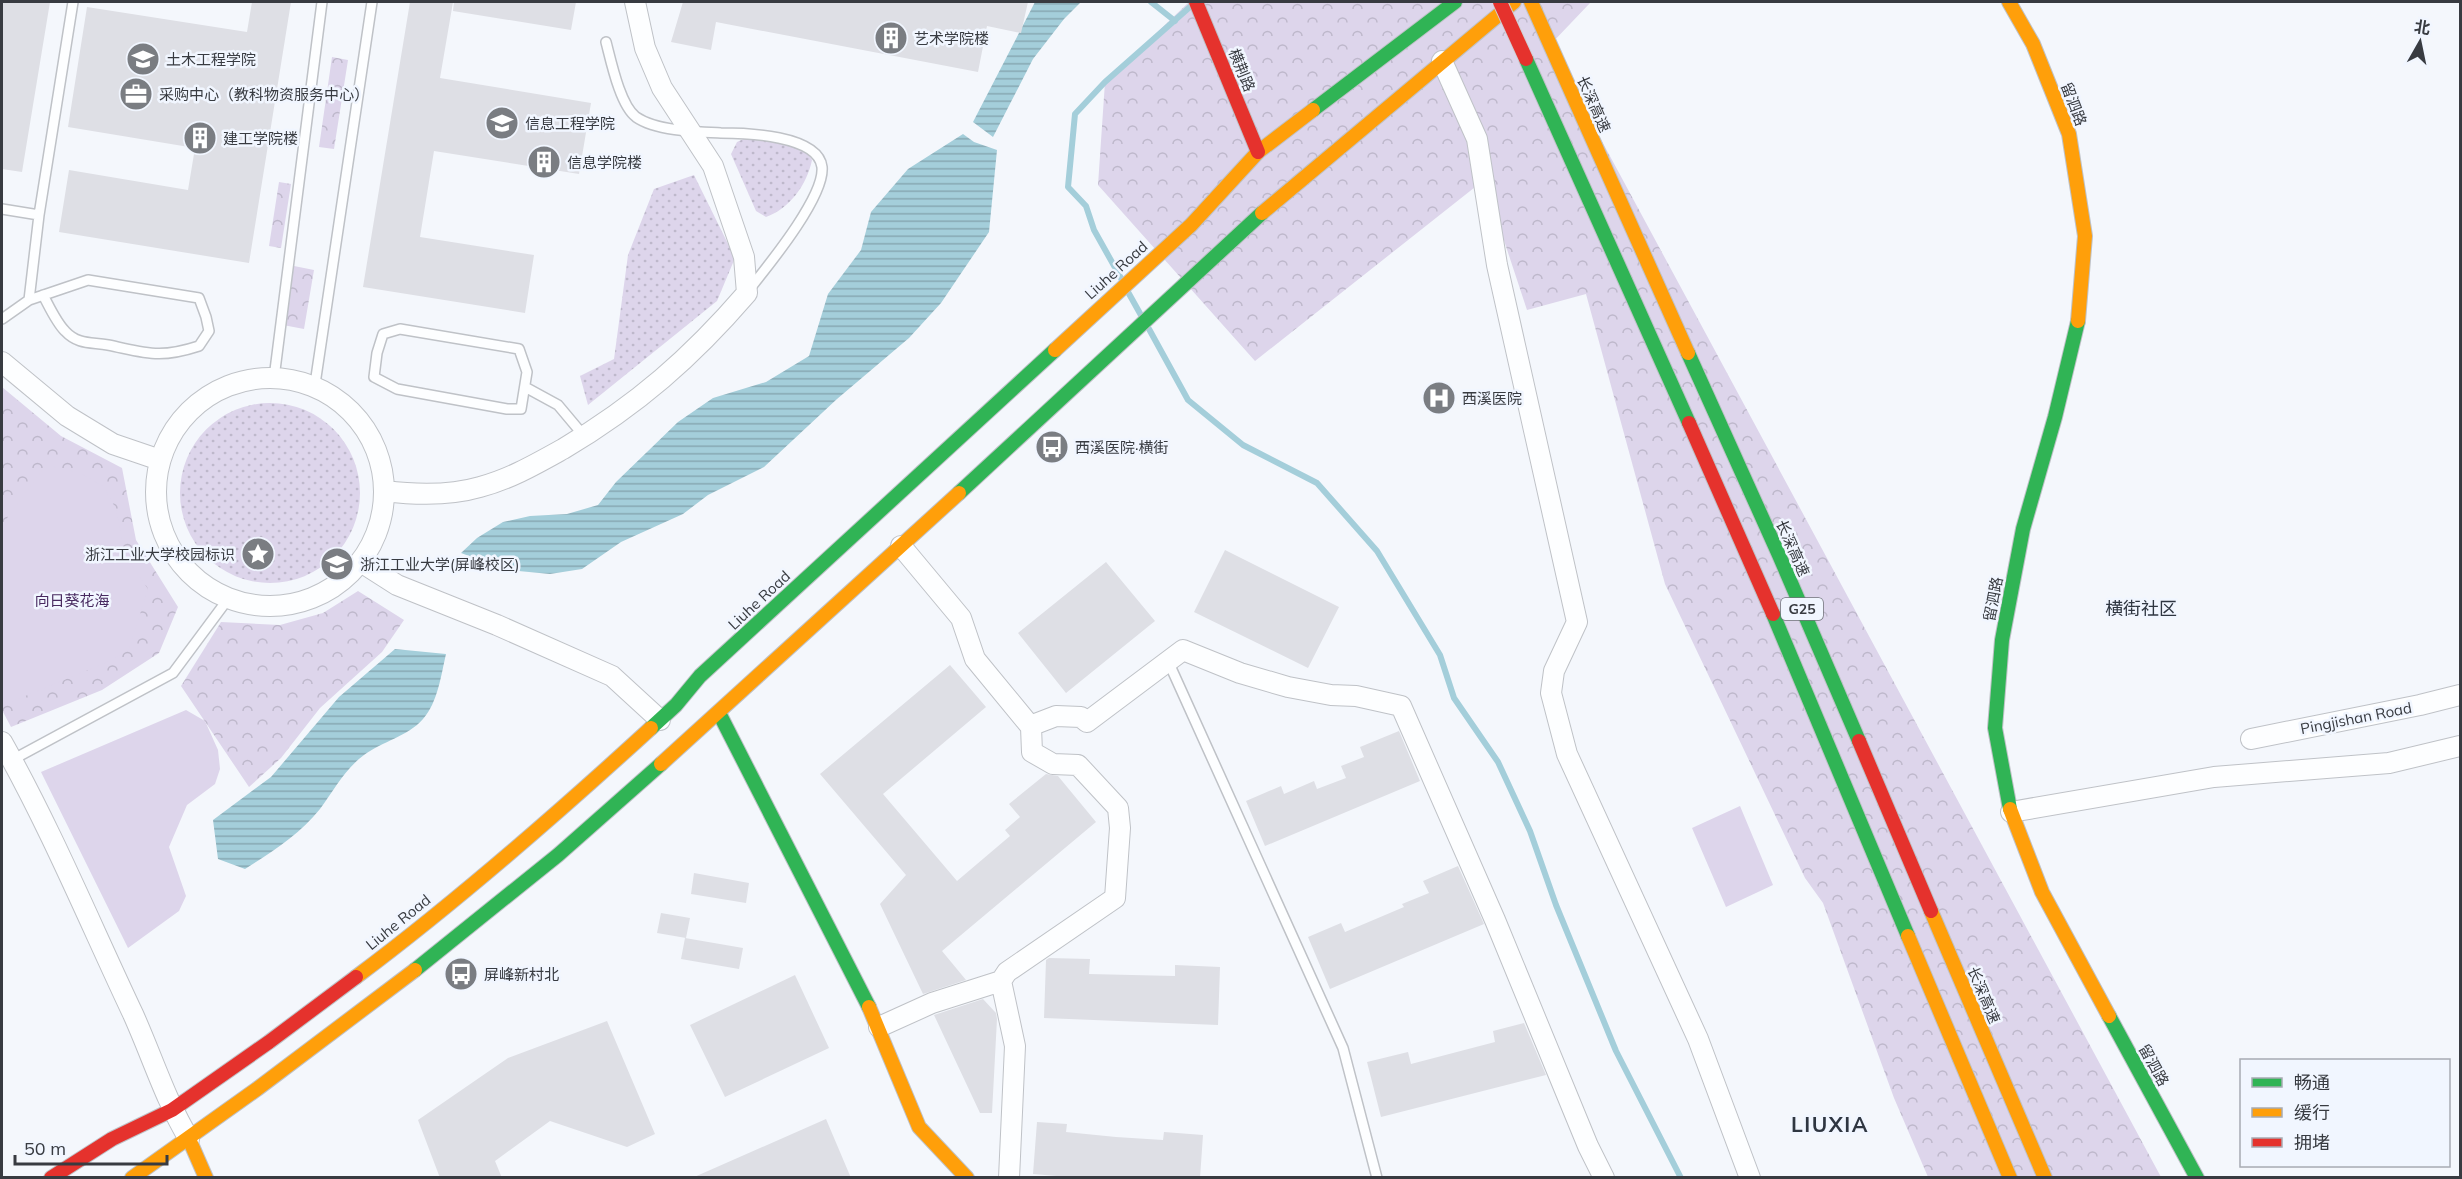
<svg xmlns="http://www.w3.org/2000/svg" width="2462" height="1179" font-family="Mulish,'Noto Sans SC',sans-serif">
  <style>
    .grass { fill: url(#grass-dots) }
    .forest { fill: url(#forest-crowns) }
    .garden { fill: #ddd5eb }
    .water { fill: url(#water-rules) }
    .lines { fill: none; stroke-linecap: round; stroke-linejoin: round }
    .stream { stroke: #a4ceda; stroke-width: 6 }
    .building { fill: #dedfe5 }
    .lane-casing { stroke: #bfc2c7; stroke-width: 12 }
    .street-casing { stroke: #bfc2c7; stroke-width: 22 }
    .fast-casing { stroke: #bfc2c7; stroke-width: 16 }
    .slow-casing { stroke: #bfc2c7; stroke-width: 16 }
    .jam-casing { stroke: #bfc2c7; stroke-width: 16 }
    .lane { stroke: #fdfeff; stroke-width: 9 }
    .street { stroke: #fdfeff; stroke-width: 20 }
    .fast { stroke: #30b455; stroke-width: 14 }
    .slow { stroke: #ff9f0a; stroke-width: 14 }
    .jam { stroke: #e5322d; stroke-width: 14 }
    .jam-bridge-casing { stroke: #cfd1d4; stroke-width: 16; stroke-linecap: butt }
    .jam-bridge { stroke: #e5322d; stroke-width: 14 }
    .labels { text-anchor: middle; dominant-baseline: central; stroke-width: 5; stroke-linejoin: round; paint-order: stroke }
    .shield { fill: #f1f6ff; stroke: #70737a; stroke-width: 1.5 }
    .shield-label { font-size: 14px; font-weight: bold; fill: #383b41 }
    .poi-label { font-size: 15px; fill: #383b41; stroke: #f1f6ff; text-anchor: start }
    .street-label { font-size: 15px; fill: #383b41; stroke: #f1f6ff }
    .park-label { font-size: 15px; fill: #482a60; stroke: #f1f6ff }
    .quarter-label { font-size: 18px; fill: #2f3641; stroke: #f1f6ff }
    .district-label { font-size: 21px; font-weight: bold; letter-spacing: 1.5px; fill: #2f3641; stroke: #f1f6ff }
  </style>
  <defs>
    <pattern id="grass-dots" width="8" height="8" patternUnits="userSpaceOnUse" patternTransform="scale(1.5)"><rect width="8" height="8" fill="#ddd5eb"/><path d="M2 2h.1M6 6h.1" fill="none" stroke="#beb8cb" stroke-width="1.8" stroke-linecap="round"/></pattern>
    <pattern id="forest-crowns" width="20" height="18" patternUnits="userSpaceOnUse" patternTransform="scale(1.5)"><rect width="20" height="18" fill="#ddd5eb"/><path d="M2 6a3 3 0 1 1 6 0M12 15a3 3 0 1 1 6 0" fill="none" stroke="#beb8cb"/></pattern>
    <pattern id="water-rules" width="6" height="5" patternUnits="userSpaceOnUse" patternTransform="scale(1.5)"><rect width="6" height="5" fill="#a4ceda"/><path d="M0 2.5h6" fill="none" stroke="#87a8b2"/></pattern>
  </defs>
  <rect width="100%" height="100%" fill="#f4f7fc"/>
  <!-- grass -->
  <path class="grass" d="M750,136C773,139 800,138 812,160C807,185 789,209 766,217L756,211L731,154L737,142Z
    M694,175L735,258L717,301L588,405L580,376L614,359L628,255L654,189Z
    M180 493a90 90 0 1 1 180 0a90 90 0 1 1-180 0Z"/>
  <!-- forest -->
  <path class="forest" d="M1189,2H1591L1550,45L2161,1177H1928L1894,1098L1823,903L1805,878L1665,584L1586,294L1527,310L1484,180L1255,361L1098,185L1105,82Z
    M332,57L348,60L334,149L319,147Z
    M279,182L291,184L281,248L269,246Z
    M294,266L314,270L304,329L283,325Z
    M2,387L61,436L122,468L136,540L178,607L159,653L102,690L11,727L2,710Z
    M358,591L404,620L382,652L320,708L281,758L249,787L181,686L221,622L280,625L323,613Z"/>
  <!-- garden -->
  <path class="garden" d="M46,465L80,473L104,487L116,509L125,556L148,589L129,649L112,660L6,704L2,695V525Z
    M186,710L205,721L218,750L220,769L215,784L187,805L169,847L186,896L179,911L128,948L41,772Z
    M1740,806L1773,885L1726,907L1692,828Z"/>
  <!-- water -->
  <path class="water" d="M1035,2H1081L1064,19L1033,59L993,137L973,122Z
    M963,134L974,142L997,150L989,232L941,303L909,338L837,399L764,467L708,495L683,514L621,542L582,569L550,574L507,570L461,553L477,538L503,522L530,516L567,514L598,505L616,482L678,422L713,398L766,382L809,356L828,294L861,250L871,212L908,169Z
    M395,649L446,654C441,675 438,702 423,719C407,737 383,741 364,755C345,769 334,790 320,809C300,834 272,852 245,869L218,859L213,820L271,777L339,697Z"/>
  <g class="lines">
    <!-- stream -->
    <path class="stream" d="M1151,2L1175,21
      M1122,280L1094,230L1086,206L1068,187L1075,114L1105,82L1191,6
      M1128,292L1142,317
      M1149,329L1188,400L1243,445L1317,483L1377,551L1440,655L1454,698L1498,762L1530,831L1556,905L1616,1051L1681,1178"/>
  </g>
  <!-- building -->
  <path class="building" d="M2,2H50L22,172L2,169Z
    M252,2H291L249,263L59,232L69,170L188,190L195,148L68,127L87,7L247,32Z
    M410,2H453L440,78L591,103L579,174L434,151L420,237L534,255L525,313L363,287Z
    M454,2H576L571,30L453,11Z
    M683,2H1028L1021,33L987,26L978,72L716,22L711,50L671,42Z
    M1225,550L1339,607L1308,668L1194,612Z
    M1106,562L1155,621L1066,693L1018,633Z
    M950,665L986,707L883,794L957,881L1010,836L1005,830L1020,817L1009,804L1046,774L1058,776L1096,822L942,951L966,980L923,994L880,904L906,875L820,774Z
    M1399,731L1420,781L1265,846L1246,801L1281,786L1284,794L1314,781L1317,789L1346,778L1341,766L1364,757L1360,747Z
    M1458,866L1484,924L1330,989L1308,937L1341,923L1345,932L1404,907L1402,904L1429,893L1423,881Z
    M694,873L749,883L746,903L691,894Z
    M661,913L690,918L686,938L657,933Z
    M685,938L743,948L739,969L681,959Z
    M1049,958L1090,959L1089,974L1175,976V965L1220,967L1218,1025L1044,1018L1046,960Z
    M795,975L829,1048L725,1097L690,1025Z
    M983,999L996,1013L997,1019L992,1113H980L934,1015Z
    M607,1021L655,1134L627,1147L550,1121L495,1161L502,1178H440L418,1120L508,1058Z
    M1524,1023L1546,1075L1381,1117L1367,1062L1408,1052L1411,1064L1495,1042L1493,1031Z
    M826,1119L851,1178H692Z
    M1037,1122L1067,1124L1066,1132L1116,1137L1163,1140L1164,1132L1203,1135L1200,1178H1080L1033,1174Z"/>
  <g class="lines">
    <!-- lane casing -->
    <g class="lane-casing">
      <path id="lane" d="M606,42C611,61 620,105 636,117C656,131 697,132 721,133C745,133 818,135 822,167C825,197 767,267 748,291
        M2,209L39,215
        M29,300L39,215L73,2
        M2,319L29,300L88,280L199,298L206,317L209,331L199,346C159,359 147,353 108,345C91,342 78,345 65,331C56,322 49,306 43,295
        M400,329L519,349L527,372L521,409H507L397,389L374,377L377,353L383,334Z
        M274,378L322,2
        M315,384L372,2
        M525,387L558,405L584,436
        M1168,661L1343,1048L1377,1178
        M12,760L173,673L228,599"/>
    </g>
    <!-- street casing -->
    <g class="street-casing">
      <path id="street" d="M1442,61L1477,139L1497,265L1577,622L1554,671L1551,693L1567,754L1698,1039L1750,1178
        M2,362L67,416L113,444L160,460
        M156 492a114 114 0 1 1 228 0a114 114 0 1 1-228 0Z
        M385,491C417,495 449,496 480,487C510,479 536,464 563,449C637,405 691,358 747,293L744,257L713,166L662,88L645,48L635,2
        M361,562L397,585L497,625L612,676L660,720
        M1030,726L1056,716L1081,717L1087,722L1183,650L1240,673L1288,687L1331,695L1356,696L1401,706L1495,920L1588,1146L1604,1178
        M2251,739L2420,705L2460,695
        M2,742C51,829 90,923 133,1014C152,1056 165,1099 189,1139
        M2011,812L2214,777L2389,763L2460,746
        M1001,981L1015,1046L1009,1178
        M879,1027L932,1003L1001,981L1007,972L1115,898L1120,828L1118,808L1078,765L1053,764L1032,752L1031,727L975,659L961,618L901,546"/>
    </g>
    <!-- fast casing -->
    <g class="fast-casing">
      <path id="fast" d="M1526,59L1689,423
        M1313,110L1455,2
        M1688,353L1779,555L1859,741
        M959,493L1262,213
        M1773,614L1908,936
        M719,713L869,1007
        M651,728L676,705L700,676L1055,350
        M2010,809L1995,728L2002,640L2023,529L2055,417L2078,321
        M415,970L558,855L661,764
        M2109,1016L2197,1178"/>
    </g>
    <!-- slow casing -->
    <g class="slow-casing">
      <path id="slow" d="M1531,2L1688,353
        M2009,2L2033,44L2069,134L2085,236L2078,321
        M1262,213L1514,2
        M1055,350L1191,225L1258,152L1313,110
        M661,764L959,493
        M2010,809L2042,892L2109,1016
        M1931,911L2045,1178
        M1908,936L2010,1178
        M356,977C459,900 556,815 651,728
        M869,1007L919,1127L967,1178
        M189,1139L206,1178
        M132,1178L257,1089L415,970"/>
    </g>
    <!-- jam casing -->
    <g class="jam-casing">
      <path id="jam" d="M1196,2L1258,152
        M1689,423L1773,614
        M1859,741L1931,911
        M51,1178L112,1139L172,1110L269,1042L356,977"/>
    </g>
    <!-- lane -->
    <use href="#lane" class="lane"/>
    <!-- street -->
    <use href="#street" class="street"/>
    <!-- fast -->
    <use href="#fast" class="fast"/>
    <!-- slow -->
    <use href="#slow" class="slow"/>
    <!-- jam -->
    <use href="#jam" class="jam"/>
    <!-- jam-bridge casing -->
    <g class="jam-bridge-casing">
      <path id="jam-bridge" d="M1500,2L1526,59"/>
    </g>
    <!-- jam-bridge -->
    <use href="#jam-bridge" class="jam-bridge"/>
  </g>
  <!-- icons -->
  <defs>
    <g id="building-disc" transform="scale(1.725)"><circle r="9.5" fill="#7a7d82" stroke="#f1f6ff"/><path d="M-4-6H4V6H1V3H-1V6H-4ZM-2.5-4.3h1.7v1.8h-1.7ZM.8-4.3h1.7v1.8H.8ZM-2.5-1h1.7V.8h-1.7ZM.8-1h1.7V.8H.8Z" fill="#fff"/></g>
    <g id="university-disc" transform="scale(1.725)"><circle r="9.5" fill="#7a7d82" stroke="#f1f6ff"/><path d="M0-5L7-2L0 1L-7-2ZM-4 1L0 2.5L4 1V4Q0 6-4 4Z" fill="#fff"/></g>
    <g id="office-disc" transform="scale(1.725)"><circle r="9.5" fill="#7a7d82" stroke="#f1f6ff"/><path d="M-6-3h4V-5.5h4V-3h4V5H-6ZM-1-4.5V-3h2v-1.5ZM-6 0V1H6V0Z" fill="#fff"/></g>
    <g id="hospital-disc" transform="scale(1.725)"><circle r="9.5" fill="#7a7d82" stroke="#f1f6ff"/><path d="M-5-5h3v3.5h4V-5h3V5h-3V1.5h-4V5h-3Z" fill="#fff"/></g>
    <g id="bus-disc" transform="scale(1.725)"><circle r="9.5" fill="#7a7d82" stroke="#f1f6ff"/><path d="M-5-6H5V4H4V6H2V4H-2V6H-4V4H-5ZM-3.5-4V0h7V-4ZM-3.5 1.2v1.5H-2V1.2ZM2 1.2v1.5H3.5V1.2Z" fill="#fff"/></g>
    <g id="sight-disc" transform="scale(1.725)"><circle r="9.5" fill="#7a7d82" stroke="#f1f6ff"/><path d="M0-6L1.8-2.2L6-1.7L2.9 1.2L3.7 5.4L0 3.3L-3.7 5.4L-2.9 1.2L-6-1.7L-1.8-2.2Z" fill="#fff"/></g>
  </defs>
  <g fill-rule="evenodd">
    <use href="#building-disc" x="891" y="38"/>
    <use href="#university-disc" x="143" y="59"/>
    <use href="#office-disc" x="136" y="94"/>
    <use href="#university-disc" x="502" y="123"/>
    <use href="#building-disc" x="200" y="138"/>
    <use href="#building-disc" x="544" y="162"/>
    <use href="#hospital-disc" x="1439" y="398"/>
    <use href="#bus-disc" x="1052" y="447"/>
    <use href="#sight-disc" x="258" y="554"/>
    <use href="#university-disc" x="337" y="564"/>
    <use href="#bus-disc" x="461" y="974"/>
  </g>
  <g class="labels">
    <!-- shield labels -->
    <rect class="shield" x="1781" y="598" width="42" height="22" rx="4.5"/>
    <g class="shield-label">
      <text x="1802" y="609">G25</text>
    </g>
    <!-- poi labels -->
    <g class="poi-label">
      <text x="914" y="38">艺术学院楼</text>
      <text x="166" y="59">土木工程学院</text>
      <text x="159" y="94">采购中心（教科物资服务中心）</text>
      <text x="525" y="123">信息工程学院</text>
      <text x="223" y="138">建工学院楼</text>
      <text x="567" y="162">信息学院楼</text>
      <text x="1462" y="398">西溪医院</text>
      <text x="1075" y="447">西溪医院·横街</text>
      <text x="235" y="554" text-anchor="end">浙江工业大学校园标识</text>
      <text x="360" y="564">浙江工业大学(屏峰校区)</text>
      <text x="484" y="974">屏峰新村北</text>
    </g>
    <!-- street labels -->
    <g class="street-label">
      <text transform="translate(1242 70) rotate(68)">横荆路</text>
      <text transform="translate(1594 104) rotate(66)">长深高速</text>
      <text transform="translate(2074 104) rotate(69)">留泗路</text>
      <text transform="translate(1116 270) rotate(-42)">Liuhe Road</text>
      <text transform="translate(1793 548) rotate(66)">长深高速</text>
      <text transform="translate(1993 599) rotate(-79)">留泗路</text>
      <text transform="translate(759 600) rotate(-43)">Liuhe Road</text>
      <text transform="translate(2356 718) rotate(-11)">Pingjishan Road</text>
      <text transform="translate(398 922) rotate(-39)">Liuhe Road</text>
      <text transform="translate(1984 995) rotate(67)">长深高速</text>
      <text transform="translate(2154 1065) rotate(61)">留泗路</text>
    </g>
    <!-- park labels -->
    <g class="park-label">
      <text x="72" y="600">向日葵花海</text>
    </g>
    <!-- quarter labels -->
    <g class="quarter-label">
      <text x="2141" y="608">横街社区</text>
    </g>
    <!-- district labels -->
    <g class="district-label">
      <text x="1830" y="1124">LIUXIA</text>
    </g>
  </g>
  <!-- border -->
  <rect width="2462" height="1179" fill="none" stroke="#383b41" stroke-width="6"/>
  <!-- legend -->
  <rect x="2240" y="1059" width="210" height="108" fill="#f1f6ff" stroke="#a7abb3" stroke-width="1.5"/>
  <rect x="2252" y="1078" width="30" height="9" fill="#30b455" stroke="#a7abb3" stroke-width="1.5"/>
  <text x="2294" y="1089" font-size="18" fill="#383b41">畅通</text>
  <rect x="2252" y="1108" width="30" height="9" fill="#ff9f0a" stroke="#a7abb3" stroke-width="1.5"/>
  <text x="2294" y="1119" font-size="18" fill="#383b41">缓行</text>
  <rect x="2252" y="1138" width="30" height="9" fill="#e5322d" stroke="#a7abb3" stroke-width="1.5"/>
  <text x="2294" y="1149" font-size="18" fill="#383b41">拥堵</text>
  <!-- north arrow -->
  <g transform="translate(2420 42) rotate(9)" stroke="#f1f6ff" stroke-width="4.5" paint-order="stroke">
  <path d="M0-4.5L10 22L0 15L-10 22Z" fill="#383b41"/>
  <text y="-9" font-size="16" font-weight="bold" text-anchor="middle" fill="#383b41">北</text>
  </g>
  <!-- scale -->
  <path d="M15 1155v9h152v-9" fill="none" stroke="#383b41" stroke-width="3"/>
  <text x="24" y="1155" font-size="18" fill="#383b41" stroke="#f1f6ff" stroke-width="4.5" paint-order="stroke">50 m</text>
</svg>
